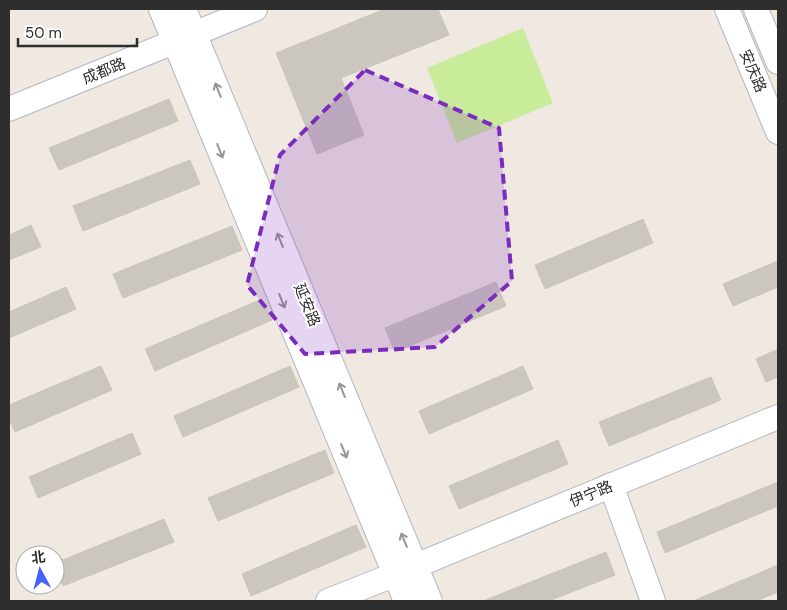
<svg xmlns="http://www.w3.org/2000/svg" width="787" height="610" font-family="'DM Sans','Noto Sans SC',sans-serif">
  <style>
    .pitch { fill: #c9ec9a }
    .building { fill: #cbc7bf; stroke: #cbc5ba }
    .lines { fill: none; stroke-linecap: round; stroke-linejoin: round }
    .minor-casing { stroke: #b4b7c1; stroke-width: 26 }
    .minor { stroke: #fff; stroke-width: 24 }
    .oneway { stroke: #969696 }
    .marked { fill: #7b2cbf; fill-opacity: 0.2; stroke: #7b2cbf; stroke-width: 4; stroke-dasharray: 10 6; stroke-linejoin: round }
    .labels { text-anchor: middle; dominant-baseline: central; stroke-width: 4; stroke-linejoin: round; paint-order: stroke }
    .street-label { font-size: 15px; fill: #2e2e2e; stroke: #fff }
  </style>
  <rect width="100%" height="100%" fill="#efe9e1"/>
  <!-- pitch -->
  <path class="pitch" d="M523,28L553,103L457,143L427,68Z"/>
  <!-- building -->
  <path class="building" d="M385,9H438L449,35L341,78L364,135L317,154L276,53Z
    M169,99L178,121L59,170L49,148Z
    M190,160L200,184L83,231L73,206Z
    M643,219L653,243L545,289L535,265Z
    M31,225L41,247L9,260V235Z
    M232,226L242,250L123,298L113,274Z
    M778,261V287L733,306L723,284Z
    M496,282L506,306L395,352L385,328Z
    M66,287L76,309L9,338V312Z
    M262,299L272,320L155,371L145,349Z
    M778,349V377L766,382L756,359Z
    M101,366L112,390L15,432L9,419V405Z
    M290,366L299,387L183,437L174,416Z
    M523,366L533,389L429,434L419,411Z
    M711,377L721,400L609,446L599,422Z
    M132,433L141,454L38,498L29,477Z
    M558,440L568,464L459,509L449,486Z
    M325,450L334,473L218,521L208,498Z
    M778,482V506L665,553L657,532Z
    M164,519L174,542L63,586L55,567V563Z
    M356,525L366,547L251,596L242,574Z
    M606,552L615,575L549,601H483Z
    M778,565V592L756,601H693Z"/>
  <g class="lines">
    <!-- minor casing -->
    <g class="minor-casing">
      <path id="minor" d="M161,9L406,601
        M184,9L430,601
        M727,9L778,132
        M756,9L778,62
        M9,109L255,9
        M611,485L653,601
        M403,571L778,417
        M328,601L386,578"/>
    </g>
    <!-- minor -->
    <use href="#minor" class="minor"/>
  </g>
  <!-- one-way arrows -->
  <defs><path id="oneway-shaft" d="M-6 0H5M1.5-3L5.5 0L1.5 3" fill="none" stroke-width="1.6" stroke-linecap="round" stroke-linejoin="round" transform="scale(1.25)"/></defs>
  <g class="oneway">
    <use href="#oneway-shaft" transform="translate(218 90) rotate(-112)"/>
    <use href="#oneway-shaft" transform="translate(220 151) rotate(68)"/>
    <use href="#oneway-shaft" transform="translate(280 240) rotate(-112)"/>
    <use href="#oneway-shaft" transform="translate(282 301) rotate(68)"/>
    <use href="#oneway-shaft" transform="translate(342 390) rotate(-112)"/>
    <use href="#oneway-shaft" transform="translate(344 451) rotate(68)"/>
    <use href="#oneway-shaft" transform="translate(404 540) rotate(-112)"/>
  </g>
  <!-- marked area -->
  <path class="marked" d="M365,70L499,128L512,281L435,347L305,354L247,285L280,155Z"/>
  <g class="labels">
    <!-- street labels -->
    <g class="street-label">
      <text transform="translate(104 71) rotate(-22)">成都路</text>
      <text transform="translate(753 71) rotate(67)">安庆路</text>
      <text transform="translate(307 305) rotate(68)">延安路</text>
      <text transform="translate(591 494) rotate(-22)">伊宁路</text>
    </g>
  </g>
  <!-- border -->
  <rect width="787" height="610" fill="none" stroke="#2e2e2e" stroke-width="20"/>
  <!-- north arrow -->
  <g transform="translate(40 570) rotate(353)"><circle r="24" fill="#ffffff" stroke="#ababab"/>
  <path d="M0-4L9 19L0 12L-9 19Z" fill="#4264fb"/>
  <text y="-8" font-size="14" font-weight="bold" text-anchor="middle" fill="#2e2e2e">北</text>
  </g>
  <!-- scale -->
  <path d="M18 38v8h119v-8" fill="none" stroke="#2e2e2e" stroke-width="2.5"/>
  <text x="25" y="38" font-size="15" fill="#2e2e2e" stroke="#ffffff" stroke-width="4" paint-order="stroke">50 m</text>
</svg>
